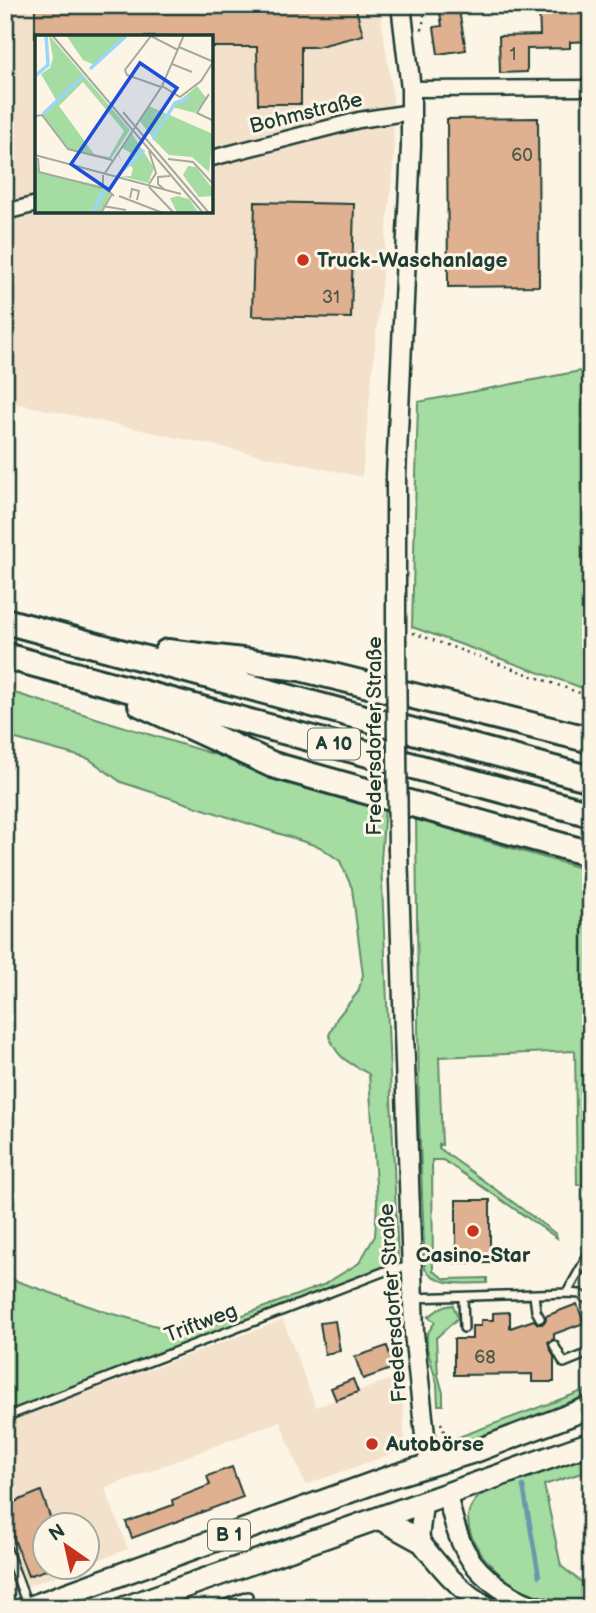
<svg xmlns="http://www.w3.org/2000/svg" width="596" height="1613" font-family="'Balsamiq Sans',sans-serif">
  <style>
    .built { fill: #f4e1cc; fill-rule: evenodd }
    .green { fill: #a5dca1; stroke: #628c6a; stroke-width: 2 }
    .lines { fill: none; stroke-linecap: round; stroke-linejoin: round }
    .stream { stroke: #6998ac; stroke-width: 4.5 }
    .building { fill: #e0b191; stroke: #1f3d34; stroke-width: 2 }
    .service-casing { stroke: #1f3d34; stroke-width: 12 }
    .minor-casing { stroke: #1f3d34; stroke-width: 19 }
    .tertiary-casing { stroke: #1f3d34; stroke-width: 23 }
    .primary-casing { stroke: #1f3d34; stroke-width: 26 }
    .motorway-casing { stroke: #1f3d34; stroke-width: 30 }
    .path { stroke: #1f3d34; stroke-width: 2.5; stroke-dasharray: 2 5; stroke-linecap: butt }
    .service { stroke: #fcf5e5; stroke-width: 7 }
    .minor { stroke: #fcf5e5; stroke-width: 14 }
    .tertiary { stroke: #fcf5e5; stroke-width: 18 }
    .primary { stroke: #fcf5e5; stroke-width: 21 }
    .motorway { stroke: #fcf5e5; stroke-width: 24 }
    .tertiary-bridge-casing { stroke: #1f3d34; stroke-width: 23; stroke-linecap: butt }
    .tertiary-bridge { stroke: #fcf5e5; stroke-width: 18 }
    .poi-dot { fill: #c8321e; stroke: #fcf5e5; stroke-width: 2.5 }
    .labels { text-anchor: middle; dominant-baseline: central; stroke-width: 6; stroke-linejoin: round; paint-order: stroke }
    .number-label { font-size: 18px; fill: #4f5a4b }
    .shield { fill: #fcf5e5; stroke: #617469; stroke-width: 2 }
    .shield-label { font-size: 19px; font-weight: bold; fill: #1f3d34 }
    .street-label { font-size: 21px; fill: #1f3d34; stroke: #fcf5e5 }
    .poi-label { font-size: 21px; font-weight: bold; fill: #1f3d34; stroke: #fcf5e5; text-anchor: start }
    .inset-river { fill: none; stroke: #9bd5fc; stroke-width: 3.5 }
    .inset-road { fill: none; stroke: #a4ab9e; stroke-width: 2 }
    .view { fill: #1d4ed8; fill-opacity: 0.15; stroke: #1d4ed8; stroke-width: 3.5 }
    .inset-edge { fill: none; stroke: #1f3d34; stroke-width: 3.5 }
  </style>
  <rect width="100%" height="100%" fill="#fcf5e5"/>
  <filter id="ink" filterUnits="userSpaceOnUse"><feTurbulence type="fractalNoise" baseFrequency=".0143" numOctaves="2"/><feDisplacementMap in="SourceGraphic" scale="14" xChannelSelector="R" yChannelSelector="G"/><feConvolveMatrix kernelMatrix="1 2 1 2 8 2 1 2 1" color-interpolation-filters="sRGB"/></filter>
  <g filter="url(#ink)">
    <!-- built -->
    <path class="built" d="M5,5H379L393,97L394,157L362,477L5,401ZM37,37H212V212H37Z
      M283,1320L316,1407L402,1375L405,1449L305,1485L280,1421L105,1488L128,1549L88,1564V1526H46V1568H78L5,1594V1423Z"/>
    <!-- green -->
    <path class="green" d="M591,369V691L412,627L418,402Z
      M5,690L385,807L381,861L398,1261L183,1347L5,1414V1277L106,1312L175,1331H194L246,1314L323,1285L359,1263L375,1236L377,1201L369,1074C348,1062 337,1059 329,1035L337,1018L358,992L363,975L352,888L340,861L320,847L121,782L89,759L5,736Z
      M416,814L469,836L591,871V1185H577L575,1051L439,1057L442,1145L439,1144V1148L556,1234L557,1238L443,1160H432L433,1271L445,1279L487,1278V1283C466,1283 439,1288 425,1269L419,1119Z
      M453,1305L458,1318L436,1338L438,1375L443,1393V1405H438L437,1384L427,1348V1334L435,1322L428,1317L442,1307Z
      M591,1388V1399L460,1444H453L448,1441Z
      M591,1452V1470L544,1485L561,1566L580,1581L591,1583V1602C569,1602 546,1600 526,1592C501,1581 467,1546 468,1517C468,1508 475,1500 481,1494Z"/>
    <g class="lines">
      <!-- stream -->
      <path class="stream" d="M523,1486L539,1576"/>
    </g>
    <!-- building -->
    <path class="building" d="M35,5H355L363,35L316,47H301V104H258L257,47H212V37H35Z
      M439,5H458L466,50L438,54L434,27L442,26Z
      M539,5H591V41L570,42V48L527,49V72L500,73L499,36L540,35Z
      M538,118L539,286L448,287L447,119Z
      M255,202L354,204L351,318L252,316Z
      M456,1200H490V1263H456Z
      M577,1304L584,1323L554,1334V1339L548,1342L554,1357V1382H532V1374L454,1375V1339H472V1326H481V1320H493V1313L510,1312V1328L534,1320L538,1324H542L546,1320V1316Z
      M335,1321L340,1351L325,1354L320,1323Z
      M387,1346L394,1368L363,1379L355,1357Z
      M353,1379L358,1392L336,1400L331,1388Z
      M232,1467L243,1497L132,1538L126,1522L173,1505L172,1500L210,1485L207,1476Z
      M41,1491L51,1520L46,1522V1570L28,1576L5,1515V1506Z"/>
    <g class="lines">
      <!-- service casing -->
      <g class="service-casing">
        <path id="service" d="M567,1293L591,1250
          M534,1295L536,1311L540,1318
          M463,1297L464,1328
          M413,1298L567,1293L580,1294L591,1302
          M554,1345L564,1363L591,1352
          M5,1417L388,1270L411,1267
          M5,1545L28,1607
          M215,1608L248,1596"/>
      </g>
      <!-- minor casing -->
      <g class="minor-casing">
        <path id="minor" d="M411,89L591,88
          M212,158L359,120L411,112
          M5,212L37,204"/>
      </g>
      <!-- tertiary casing -->
      <g class="tertiary-casing">
        <path id="tertiary" d="M396,640V476L411,146V89L401,5
          M398,850L414,1333L426,1445L431,1465
          M447,1495C452,1514 456,1535 466,1552C479,1577 516,1603 544,1608
          M423,1503L419,1540C440,1567 459,1591 490,1608"/>
      </g>
      <!-- primary casing -->
      <g class="primary-casing">
        <path id="primary" d="M379,1518L419,1540
          M28,1608L390,1477L476,1451L591,1407
          M124,1608L591,1443"/>
      </g>
      <!-- motorway casing -->
      <g class="motorway-casing">
        <path id="motorway" d="M5,621L591,779
          M167,652L300,668L591,740
          M5,656L591,814
          M141,704L273,765L591,854"/>
      </g>
      <!-- path -->
      <path class="path" d="M422,30L424,16L422,5
        M413,633L591,697
        M441,1423L447,1439L443,1440"/>
      <!-- service -->
      <use href="#service" class="service"/>
      <!-- minor -->
      <use href="#minor" class="minor"/>
      <!-- tertiary -->
      <use href="#tertiary" class="tertiary"/>
      <!-- primary -->
      <use href="#primary" class="primary"/>
      <!-- motorway -->
      <use href="#motorway" class="motorway"/>
      <!-- tertiary-bridge casing -->
      <g class="tertiary-bridge-casing">
        <path id="tertiary-bridge" d="M396,640L398,850"/>
      </g>
      <!-- tertiary-bridge -->
      <use href="#tertiary-bridge" class="tertiary-bridge"/>
    </g>
  </g>
  <!-- markers -->
  <g class="poi-dot">
    <circle cx="303" cy="260" r="7"/>
    <circle cx="473" cy="1231" r="7"/>
    <circle cx="372" cy="1444" r="7"/>
  </g>
  <g class="labels">
    <!-- number labels -->
    <g class="number-label">
      <text x="513" y="54">1</text>
      <text x="522" y="155">60</text>
      <text x="331" y="297">31</text>
      <text x="485" y="1357">68</text>
    </g>
    <!-- shield labels -->
    <g class="shield">
      <rect x="308" y="728.5" width="52" height="31" rx="5"/>
      <rect x="208" y="1519.5" width="42" height="31" rx="5"/>
    </g>
    <g class="shield-label">
      <text x="334" y="744">A 10</text>
      <text x="229" y="1535">B 1</text>
    </g>
    <!-- street labels -->
    <g class="street-label">
      <text transform="translate(306 113) rotate(-14)">Bohmstraße</text>
      <text transform="translate(374 736) rotate(-90)">Fredersdorfer Straße</text>
      <text transform="translate(393 1303) rotate(-94)">Fredersdorfer Straße</text>
      <text transform="translate(201 1323) rotate(-21)">Triftweg</text>
    </g>
    <!-- poi labels -->
    <g class="poi-label">
      <text x="317" y="260">Truck-Waschanlage</text>
      <text x="473" y="1255" text-anchor="middle">Casino-Star</text>
      <text x="386" y="1444">Autobörse</text>
    </g>
  </g>
  <!-- overview -->
  <g transform="translate(35 35)">
    <rect width="178" height="178" fill="#fcf5e5"/>
    <path d="M14,0L95,95L76,124L35,115L7,80L21,65L6,39L15,33L18,23ZM48,47L89,96L74,122L59,119L24,71ZM31,0H93L60,30L48,25ZM162,51L172,64L160,78L137,72ZM114,71L178,99L174,137L157,122L134,120L119,105L104,85ZM96,97L119,133L113,148L86,141H96L98,133L91,127L96,118L87,113L84,119L87,129L83,119L78,127ZM0,124L4,137L67,151L76,158L65,178H0ZM153,131L161,132L178,154V161L164,162L148,140ZM143,161L154,164L164,178H142L135,163Z" fill="#a5dca1" fill-rule="evenodd"/>
    <path class="inset-river" d="M55,34L91,1M0,41L13,30L11,0M8,79L48,41M129,86L140,68L154,63M120,105L118,100L128,87M88,135L109,115M58,178L69,155"/>
    <path class="inset-road" d="M17,0L168,178M144,12L179,27M137,29L157,37M127,51L145,62L166,46L178,27M126,52L92,40L90,35L116,1L143,15M174,59L162,78L179,86M88,77L174,178M0,81L7,80L33,114L77,125M0,120L146,159M3,123L4,137L67,153M133,124L158,127L179,150M70,138L127,51L149,0M68,140V151L79,161M114,149L121,138L114,116M114,152L139,178M129,154L123,149V142L135,141M84,161L128,178M95,163L97,154L104,156L102,165M68,171L91,175M66,178L77,159"/>
    <path class="view" d="M105,28L142,53L74,155L36,129Z"/>
    <rect width="178" height="178" class="inset-edge"/>
  </g>
  <!-- margin -->
  <rect width="596" height="1613" fill="none" stroke="#fcf5e5" stroke-width="28"/>
  <rect x="14" y="14" width="568" height="1585" fill="none" stroke="#1f3d34" stroke-width="2.5" filter="url(#ink)"/>
  <!-- north arrow -->
  <g transform="translate(66 1546) rotate(326)"><circle r="33" fill="#fcf5e5" stroke="#a4ab9e" stroke-width="2"/>
  <path d="M0-5L12 26L0 18L-12 26Z" fill="#c8321e"/>
  <text y="-10" font-size="19" font-weight="bold" text-anchor="middle" fill="#1f3d34">N</text>
  </g>
</svg>
